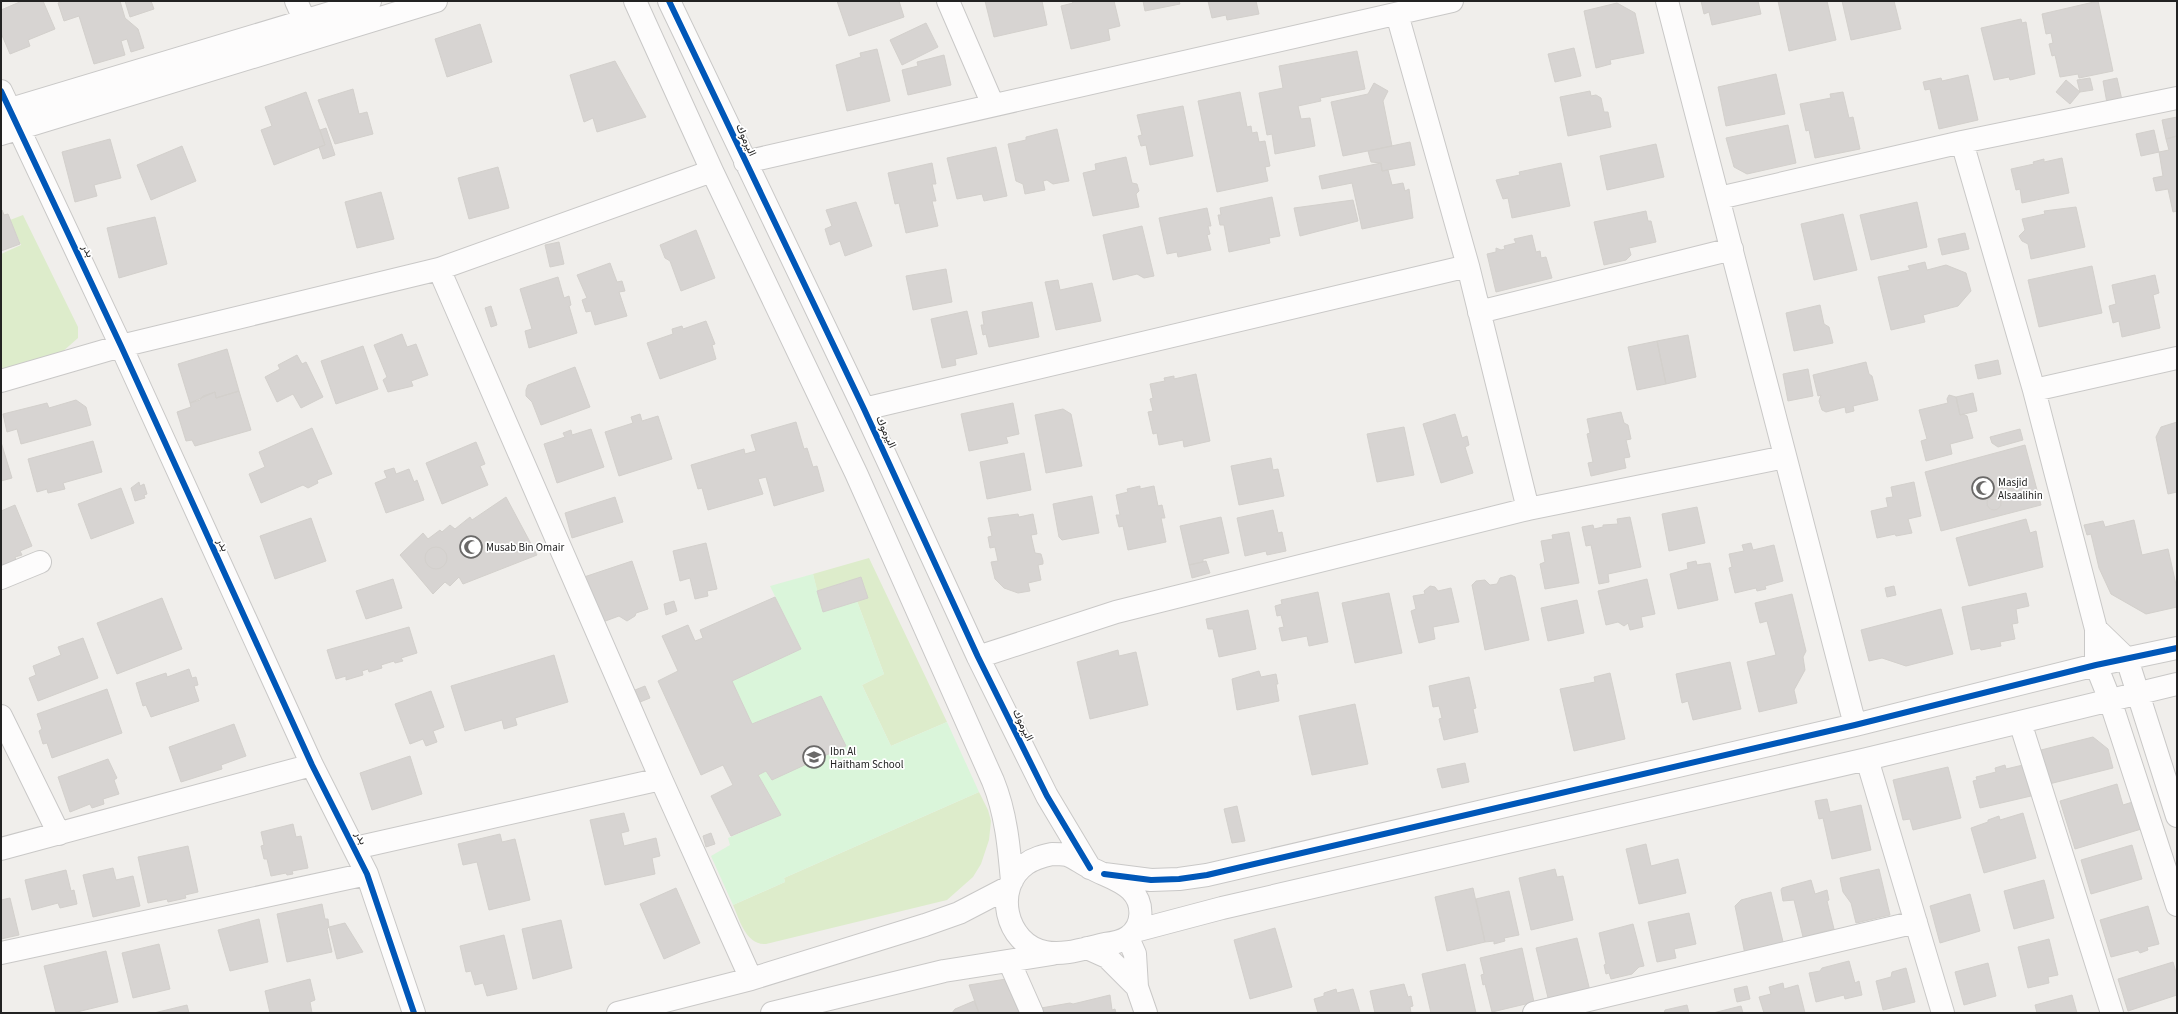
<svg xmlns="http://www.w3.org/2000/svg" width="2178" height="1014" font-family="'Source Sans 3',Vazirmatn,sans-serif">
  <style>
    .grass { fill: #ddeccb }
    .park { fill: #daf5da }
    .building { fill: #d7d4d2; stroke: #d3d0cc }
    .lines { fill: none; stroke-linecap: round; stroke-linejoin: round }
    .minor-casing { stroke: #c9c8c7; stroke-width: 24 }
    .minor { stroke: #fdfcfc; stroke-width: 22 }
    .cycleway-casing { stroke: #fff; stroke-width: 8 }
    .cycleway { stroke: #0057b8; stroke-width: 6 }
    .labels { text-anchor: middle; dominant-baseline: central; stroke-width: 3.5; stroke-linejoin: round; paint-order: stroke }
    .street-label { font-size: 11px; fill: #222; stroke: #fff }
    .poi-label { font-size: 11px; fill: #222; stroke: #fff; text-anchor: start }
  </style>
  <rect width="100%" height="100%" fill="#f0eeeb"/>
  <!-- grass -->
  <path class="grass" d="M23,215L78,327V338L61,353L1,377V254L21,245L10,220Z
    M869,558L947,722L891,746L862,685L884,674L857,601L868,598L861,577L817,591L813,574Z
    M979,792L988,810L991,821L989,840L981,864L973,877L947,900L766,944C746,945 740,921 733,905L785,882L784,878Z"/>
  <!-- park -->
  <path class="park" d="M813,574L823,612L857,601L884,674L862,685L891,746L947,722L979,792L784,878L785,882L733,905L711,856L730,845L728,838L781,815L758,775L766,771L772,780L845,745L821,696L752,724L732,681L801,649L770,586Z"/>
  <!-- building -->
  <path class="building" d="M22,1H43L55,29L28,40L30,46L10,54L1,33V10Z
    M63,1H120L125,18L138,29L144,48L131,52L127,39L121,41L125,55L94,64L79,16L64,21L58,3Z
    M125,1H151L154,9L130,17Z
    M837,1H899L904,17L849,36Z
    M985,1H1042L1047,25L994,37Z
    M1072,1H1114L1120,26L1108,29L1110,40L1071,49L1061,6L1073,3Z
    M1143,1H1179L1180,4L1145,11Z
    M1208,1H1256L1259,14L1227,20L1226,15L1212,18Z
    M1701,1H1758L1761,14L1712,25L1709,12L1704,14Z
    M1778,1H1827L1836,40L1789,51Z
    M1842,1H1894L1901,29L1851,40Z
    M2098,1L2113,71L2079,78L2078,74L2060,77L2055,55L2052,56L2049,44L2053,43L2051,33L2046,34L2042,14Z
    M1617,3L1635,13L1644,53L1610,60L1611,64L1596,68L1584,11Z
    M2021,19L2022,23L2026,22L2035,74L2010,80L2009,77L1994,80L1981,28Z
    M926,23L938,47L902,65L890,40Z
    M480,24L492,62L447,77L435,39Z
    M1574,48L1581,76L1555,82L1548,54Z
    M877,49L890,101L847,111L836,65L861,57L860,53Z
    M1357,51L1365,89L1320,98L1321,101L1298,106L1301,119L1310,118L1315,146L1275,154L1272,134L1267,135L1259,93L1283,88L1279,66Z
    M944,55L951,85L908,95L902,70L918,66L917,62Z
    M615,61L646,117L597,132L593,118L584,122L570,75Z
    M1776,74L1785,114L1726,126L1718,87Z
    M1968,75L1978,120L1939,129L1930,89L1925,90L1923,82L1941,78L1942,81Z
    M2090,78L2093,90L2080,92L2077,80Z
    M2117,78L2122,100L2107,103L2103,81Z
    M2066,80L2080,92L2070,104L2056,92Z
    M1374,83L1388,91L1383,101L1392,146L1343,156L1331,102L1368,94Z
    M353,89L359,114L367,112L373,134L335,144L318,100Z
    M1590,91L1591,96L1596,95L1601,98L1604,112H1608L1611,127L1568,136L1560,97Z
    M306,92L325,145L274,165L261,130L272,126L265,107Z
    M1240,92L1247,127L1251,126L1252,133L1257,132L1259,142L1265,141L1270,166L1265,167L1268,181L1217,192L1198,101Z
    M1843,92L1849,118L1853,117L1860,149L1815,158L1809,130L1806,131L1800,104L1831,98L1830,94Z
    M1183,106L1193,156L1150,165L1146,145L1141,146L1138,136L1142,135L1137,115Z
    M2177,117V136L2166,139L2162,120Z
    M1788,125L1796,163L1747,174L1734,167L1726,138Z
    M326,128L335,155L323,159L319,147L325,145L320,130Z
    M1057,129L1069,181L1053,184L1047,180L1043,181L1045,190L1025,194L1023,184L1016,181L1008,144L1026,140V137Z
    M2154,130L2159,152L2141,156L2136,134Z
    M2177,136V211L2173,212L2168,189L2156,191L2153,178L2163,176L2159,152L2169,150L2166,139Z
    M110,139L121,178L94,185L97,196L75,202L62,152Z
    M1410,142L1415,165L1382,171L1381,163L1371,162L1368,151Z
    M1656,144L1664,177L1607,190L1600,156Z
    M182,146L196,181L151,200L137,165Z
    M996,147L1007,196L984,201L982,194L957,199L947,158Z
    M1126,157L1132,183L1137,184L1139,191L1136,194L1139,207L1093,216L1083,173L1096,170L1095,164Z
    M2062,158L2069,193L2022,203L2020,189L2016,190L2011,169L2034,164L2033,162L2044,159V162Z
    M932,163L936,184H932L936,201H932L938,226L906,233L899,203L895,204L888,173Z
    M1381,163L1382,171L1388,170L1392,185L1403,183L1405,191L1409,189L1413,218L1362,229L1352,183L1322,189L1319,176Z
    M1561,163L1570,206L1512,218L1508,198L1503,199L1496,180L1520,175L1519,172Z
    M498,167L509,208L469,219L458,178Z
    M381,192L394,239L357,248L345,202Z
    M1272,197L1280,236L1269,238L1270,243L1229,252L1224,225H1220L1218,215H1221L1220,208Z
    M1353,200L1358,221L1300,236L1294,208Z
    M856,202L872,246L845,256L840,241L830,245L825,229L832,226L826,210Z
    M1917,202L1927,247L1871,260L1860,215Z
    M2076,207L2085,247L2031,259L2028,244L2022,241L2019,236L2025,230L2022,219L2045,214L2044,211Z
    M1207,208L1211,226H1208L1210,234L1207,235L1211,250L1178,257L1177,252L1167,254L1159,218Z
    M2,210L4,215L8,214L20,244L1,251Z
    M1646,211L1648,221H1651L1656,242L1629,248L1631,255L1626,260L1604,265L1594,222Z
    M1843,214L1857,270L1814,280L1801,224Z
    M155,217L167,264L119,278L107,228Z
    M1142,226L1154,276L1144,278L1137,274L1113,280L1103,235Z
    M696,230L715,278L681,291L670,261L665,258L660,245Z
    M1965,233L1969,249L1942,255L1938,239Z
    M1532,235L1536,252L1540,251L1541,258L1546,257L1552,278L1496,292L1487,254L1496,252V248L1501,250L1505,249L1504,246L1516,243L1514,239Z
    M559,242L564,264L550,267L545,245Z
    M1925,262L1927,270L1946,265L1966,273L1971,291L1958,306L1923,315L1925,322L1891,330L1878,277L1910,270L1908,266Z
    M610,263L617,282L622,281L625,291L619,292L627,316L595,325L591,311L586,312L582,300L587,298L577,275Z
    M2092,266L2102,313L2039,327L2028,280Z
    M946,269L952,302L913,310L906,276Z
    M2155,275L2159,293L2153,295L2160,328L2122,337L2119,321L2113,323L2109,306L2116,304L2112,285Z
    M558,277L564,298L569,296L571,305L569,306L577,333L529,348L525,331L532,329L520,289Z
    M1058,280L1060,290L1092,283L1101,321L1056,330L1045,282Z
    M1032,302L1039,337L989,347L986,334L983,335L981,325H984L982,312Z
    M1820,305L1824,324L1829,327L1833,343L1794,351L1786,313Z
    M491,306L497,325L491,327L485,308Z
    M967,311L977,354L955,359L956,365L942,368L931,319Z
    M706,321L715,344L712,345L716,359L660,379L647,343L673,334L672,329L682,326L683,329Z
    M402,334L407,347L416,344L428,375L411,381L413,386L388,392L383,380L387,377L374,345Z
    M1688,335L1696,377L1666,384L1657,341Z
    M1657,341L1666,384L1637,390L1628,347Z
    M363,346L378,389L336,404L321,361Z
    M227,349L239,391L216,398L215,392L190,403L178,364Z
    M297,355L302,364L306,362L323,397L301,408L293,394L277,402L265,377L280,369L278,365Z
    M1998,360L2001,374L1978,379L1975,365Z
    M1866,362L1869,374L1872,376L1878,400L1853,406L1854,411L1846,413L1845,407L1826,412L1822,410L1819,401L1821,395L1818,396L1813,375Z
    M575,367L590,407L541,425L532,402L526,396V390L528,385Z
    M1808,369L1813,396L1788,401L1783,374Z
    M1196,374L1210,441L1184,447L1183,440L1159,445L1157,433L1153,434L1148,412L1153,411L1150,399L1153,398L1150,384L1165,381L1164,378L1174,376V379Z
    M239,391L251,430L195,446L192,440L186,441L177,412L191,407L190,403L200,400L203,396L215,392L216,398Z
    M1973,393L1977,411L1960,415L1956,397Z
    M1949,395L1956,397L1960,415L1963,414L1967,416L1973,438L1950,444L1952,454L1926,461L1921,441L1927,439L1919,410L1948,403L1947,399Z
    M76,400L86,407L91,425L21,444L17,429L7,432L3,414L47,403L49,408Z
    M1013,403L1019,434L1006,437L1008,443L969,451L961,414Z
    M1063,409L1071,414L1082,466L1046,473L1035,415Z
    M1621,412L1624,423L1628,425L1631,439L1626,440L1630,457L1624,458L1626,468L1591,476L1588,463L1593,462L1587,434L1590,433L1587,419Z
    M640,414L642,421L658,416L672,459L619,476L605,432L633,423L631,417Z
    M1455,414L1462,438L1467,436L1469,445L1465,447L1473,473L1441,483L1423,424Z
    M796,422L804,449L807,448L813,467L817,466L824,491L774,506L766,477L758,479L763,494L708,510L702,488L698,489L691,465L744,449L745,454L756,451L751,435Z
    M2177,422V492L2168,494L2156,437L2161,427Z
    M1404,427L1414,475L1377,482L1367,434Z
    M312,428L332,474L317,480L318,483L308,488L303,485L261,503L249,474L265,467L259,452Z
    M591,429L604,467L557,483L544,444L565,437L563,433L571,430L572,435Z
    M2020,429L2023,440L1998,447L1992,443L1990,437Z
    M93,441L102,472L63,483L65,489L48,493L47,489L37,492L28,459Z
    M1,442L12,478L1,481Z
    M476,442L485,464L480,466L488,485L442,504L426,463Z
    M2025,445L2041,505L1941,531L1925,472Z
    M1024,453L1031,490L987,499L980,462Z
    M1271,458L1273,470L1278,469L1284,496L1239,505L1231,466Z
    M394,468L396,474L409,469L414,482L417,480L424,500L386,513L375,483L387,478L384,471Z
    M139,482L140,486L144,484L147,494L144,495L145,498L135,501L131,488Z
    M1914,482L1921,516L1908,519L1912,533L1896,536L1895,534L1877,538L1871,511L1888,507L1886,498L1893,497L1891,487Z
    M1140,486V489L1154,486L1158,506L1162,505L1165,518H1161L1166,542L1128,550L1123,526L1119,527L1116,515H1120L1116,495L1128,492L1127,489Z
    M121,488L134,523L91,539L78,504Z
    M1092,496L1099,533L1062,540L1059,537L1053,504Z
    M1987 503a7 7 0 1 1 14 0a7 7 0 1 1-14 0Z
    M506,497L537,555L463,584L459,577L450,586L445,582L433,594L400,555L423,533L428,539L440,530L442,532L450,525L455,529L470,517L472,520Z
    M615,497L623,522L572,538L565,513Z
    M15,505L32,546L20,551L22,555L15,557L18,565L1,572V511Z
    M1697,507L1705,543L1669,551L1662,514Z
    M1273,510L1278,533L1282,532L1286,551L1267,555L1266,551L1245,556L1237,518Z
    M1018,514L1019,517L1033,514L1037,534L1031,535L1035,553L1041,554L1043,561V564L1038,565L1041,580L1028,583L1030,591L1018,593L1004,588L995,579L991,562L998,561L995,547L990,548L988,537L992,536L988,518Z
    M1221,517L1229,553L1203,559V562L1189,565L1180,526Z
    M1630,517L1641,567L1608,574L1609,582L1599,584L1591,545L1586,546L1582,527L1593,525L1594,529L1603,527V525L1618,524L1617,519Z
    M311,518L326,561L275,579L260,536Z
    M2026,519L2030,533L2036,531L2043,567L1969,586L1956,538Z
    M2134,520L2142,555L2168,549L2177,589V607L2146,614L2111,594L2099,568L2091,534L2087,535L2084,525L2103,521L2105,527Z
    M1569,532L1579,583L1545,589L1540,564L1545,562L1541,541L1553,539L1552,535Z
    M706,543L717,589L707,591L708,596L695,599L690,578L680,581L673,551Z
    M1751,543L1753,550L1774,545L1783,581L1765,586L1766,589L1757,591L1756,588L1735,593L1729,568L1732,567L1729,554L1744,551L1742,545Z
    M425 558a11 11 0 1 1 22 0a11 11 0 1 1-22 0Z
    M632,561L648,609L636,613L635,616L627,621L619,616L600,623L584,577Z
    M1206,561L1210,573L1192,578L1189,565Z
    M1696,561L1697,565L1710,563L1718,600L1678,609L1670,574L1688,569L1687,563Z
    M1511,575L1515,577L1529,640L1485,650L1472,585L1476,581L1485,580L1490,585L1497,584L1500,578Z
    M861,577L868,598L823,612L817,591Z
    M393,579L402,608L366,619L356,591Z
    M1647,579L1655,614L1641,617L1643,627L1630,630L1628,623L1624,626L1618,622L1606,625L1598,591Z
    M1430,586L1435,587L1438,591L1451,588L1459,622L1433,627L1435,639L1419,643L1411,611L1416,609L1413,596L1425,594L1424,591Z
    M1894,586L1896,595L1887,597L1885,588Z
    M1318,592L1328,642L1309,646L1307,636L1282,641L1279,628L1284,627L1281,615L1277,616L1275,606L1282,604L1281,600Z
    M1389,593L1402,653L1355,663L1342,603Z
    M2026,593L2029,606L2016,609L2018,623L2012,624L2015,639L2000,642L2001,646L1981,650L1980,648L1971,650L1962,607Z
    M1792,594L1806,651L1803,657L1805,670L1794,690L1797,703L1759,712L1747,662L1776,655L1767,621L1760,623L1755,603Z
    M775,597L801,649L732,681L752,724L821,696L846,746L772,780L766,771L758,775L781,815L731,836L711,796L733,785L723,765L701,775L658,681L678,671L662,636L688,625L695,641L703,638L700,630Z
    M162,598L182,649L117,674L97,623Z
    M1577,600L1584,633L1548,641L1541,608Z
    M674,601L677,611L666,615L664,604Z
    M1941,609L1953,654L1906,666L1882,658L1869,661L1861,630Z
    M1248,610L1256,649L1219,657L1213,629H1208L1206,619Z
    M409,627L417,653L401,658L403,661L395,663L394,661L381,665L382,668L369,672L368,669L362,671L363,675L346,680V676L336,679L327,650Z
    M83,638L98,678L38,701L29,678L36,675L33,666L61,655L58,647Z
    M1118,650L1119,656L1136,652L1148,705L1090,719L1077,662Z
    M554,655L568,702L515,718L517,725L504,729L502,720L465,731L451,686Z
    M1730,662L1741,709L1693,720L1688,701L1682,703L1676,674Z
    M189,669L192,678L196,677L198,685L194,686L199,701L151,717L146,705L143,706L136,683L166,673L167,677Z
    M1259,671L1261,677L1276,674L1278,684H1276L1279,701L1237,710L1232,679Z
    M1610,673L1625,739L1574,751L1560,689L1595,682L1594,677Z
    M1469,677L1476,708L1473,709L1478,732L1444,740L1439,719L1442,718L1439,706L1433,707L1429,686Z
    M645,686L650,698L640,702L635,690Z
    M107,689L122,733L52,758L47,743L43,744L39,731L42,729L37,714Z
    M431,691L444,727L433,731L437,742L426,746L423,739L410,744L395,704Z
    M1355,704L1368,764L1312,775L1299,716Z
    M234,724L246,756L221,765L222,769L181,782L169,747Z
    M2093,737L2108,749L2113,768L2049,784L2041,750Z
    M410,756L422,794L372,810L360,773Z
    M108,759L117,778L114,780L119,794L103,799L104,804L92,808L90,804L70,812L58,777Z
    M1465,763L1469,782L1442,788L1437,769Z
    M2005,765L2006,769L2023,765L2031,796L1980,808L1973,781L1977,780L1976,777L1996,772L1995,768Z
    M1948,767L1961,818L1913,830L1910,819L1903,820L1893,780Z
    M2117,784L2123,805L2139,800L2148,827L2075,849L2060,801Z
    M1827,799L1830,812L1861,805L1871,850L1832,859L1823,818L1819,819L1815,801Z
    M1237,806L1245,841L1232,843L1224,809Z
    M624,813L629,831L621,833L624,846L656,838L660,856L652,858L655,874L605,885L590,820Z
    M2023,813L2036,858L1984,873L1971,828L1988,822V820L1999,816L2000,820Z
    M293,824L296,837L301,836L308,868L292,871L293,874L287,875L286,873L271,876L267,859H264L261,846L264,845L261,832Z
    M711,833L715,844L706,847L703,836Z
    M500,834L502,842L515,839L530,900L489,910L477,862L463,865L458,844Z
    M1646,844L1651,866L1678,859L1686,893L1639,904L1626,849Z
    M2132,845L2142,879L2091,894L2081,860Z
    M188,846L198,892L185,895L186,898L168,902L167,899L148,903L138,857Z
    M113,868L116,880L133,876L140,906L93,917L83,875Z
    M1555,869L1557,877L1563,876L1573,920L1531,930L1519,878Z
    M1879,869L1890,915L1856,923L1851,903L1843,892L1840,878Z
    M66,870L71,891L74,890L77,904L60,908L58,903L32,910L25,880Z
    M1811,880L1815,894L1827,890L1829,900L1827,901L1834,929L1803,937L1794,900L1783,901L1781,890L1782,888Z
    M2044,880L2054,918L2014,929L2004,891Z
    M676,888L700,943L664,959L640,904Z
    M1473,888L1485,942L1447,951L1435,897Z
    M1509,891L1519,935L1504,938L1505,941L1494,944V941L1485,942L1476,899Z
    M1771,892L1785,950L1746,959L1735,906L1741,900Z
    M1970,894L1980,931L1940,943L1930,906Z
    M10,898L19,935L1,939V900Z
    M322,904L325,919H328L329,927L327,929L332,952L287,962L277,914Z
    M2148,906L2159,944L2147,947L2148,950L2140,953L2138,950L2111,957L2100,920Z
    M1689,913L1696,944L1674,949L1676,958L1657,962L1648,922Z
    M259,919L268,962L230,971L218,930Z
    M561,920L572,968L533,979L522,929Z
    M345,923L363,952L337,959L329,927Z
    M1633,924L1644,966L1639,967L1632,974L1611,979L1609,973L1606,974L1604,965L1606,964L1599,933Z
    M1275,928L1292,987L1250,999L1234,940Z
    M504,935L517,989L487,996L483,983L475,985L471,971L466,972L460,946Z
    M1577,938L1591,995L1550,1006L1536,948Z
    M2049,939L2058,975L2048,977L2049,983L2028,988L2018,947Z
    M159,944L170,989L133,998L122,953Z
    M1522,948L1534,1002L1492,1012L1485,984L1483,985L1481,975L1484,974L1480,958Z
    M106,951L118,1002L73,1013H56L44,966Z
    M1849,961L1855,983L1859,981L1862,995L1845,999L1844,995L1816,1002L1809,973L1820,971L1822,968Z
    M2173,962L2177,976V995L2128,1011L2118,979Z
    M1988,963L1996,996L1964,1005L1955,972Z
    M1465,964L1476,1013H1431L1422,974Z
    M1906,968L1915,1002L1883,1010L1876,981L1891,977L1892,972Z
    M310,979L315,1000L310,1002L312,1013H270L265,991Z
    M1006,979L1022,1013H979L969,985Z
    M1783,983L1784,989L1798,985L1805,1013H1764L1759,997L1771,994L1769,987Z
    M1404,984L1408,997L1411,996L1413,1006L1410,1007L1411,1013H1375L1370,991Z
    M1747,986L1750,999L1737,1002L1734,989Z
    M1336,989L1337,993L1353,989L1360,1013H1318L1314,999L1324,996V993Z
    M1110,995L1112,1010L1115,1009L1116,1013H1042L1041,1008L1070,1003L1073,1004Z
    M2072,995L2077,1013H2037L2035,1005Z
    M974,1001L979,1013H952L955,1009Z
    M187,1005L189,1013H154Z
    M1687,1005L1689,1013H1664L1665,1010Z
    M1741,1006L1743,1013H1713Z"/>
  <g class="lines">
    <!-- minor casing -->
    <g class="minor-casing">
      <path id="minor" d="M296,1L305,21
        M635,1L712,171L856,473L993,781C1006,813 1009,847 1012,881
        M669,1L864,409L978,657L1047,796L1090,868
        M948,1L993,105
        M1667,1L1855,725
        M1397,14L1468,266L1528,509
        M1,91L121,346L312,765L367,874L414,1013
        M1,112L370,1
        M1,134L436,1
        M1962,142L2034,390L2096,629V665L2110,700L2177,905
        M745,162L1452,1
        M1719,198L1962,142L2177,98
        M439,269L661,779L751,979
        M1479,312L1732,249
        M1,381L121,346L439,269L712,171
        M2034,390L2177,358
        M864,409L1468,266
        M1,578L40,562
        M2096,629L2127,659L2177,816
        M978,657L1116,612L1528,509L1785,457
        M1,716L59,834
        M2020,722L2112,1013
        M1867,759L1943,1013
        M355,848L661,779
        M1,849L312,765
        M1052,854C1057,854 1062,854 1067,855C1076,858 1082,864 1091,868C1103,875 1120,879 1131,890C1144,903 1144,926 1128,937C1121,942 1113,943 1105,944C1086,948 1064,956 1045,952C1005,944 993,887 1026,864C1034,858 1043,856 1052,854Z
        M1104,874L1151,880L1179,879L1207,875L1855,725L2096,665L2177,648
        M1135,931L1222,908L1867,759L2177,684
        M1128,938L1135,954L1137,987L1146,1013
        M1087,948L1107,957L1137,987
        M1,953L367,874
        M1009,961L1032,1013
        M618,1013L751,979L925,925L959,913L1009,887
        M772,1013L944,971L1052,954
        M1534,1013L1916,922"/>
    </g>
    <!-- minor -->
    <use href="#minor" class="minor"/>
    <!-- cycleway casing -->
    <g class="cycleway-casing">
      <path id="cycleway" d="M669,1L864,409L978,657L1047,796L1090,868
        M1,91L121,346L312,765L367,874L414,1013
        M1104,874L1151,880L1179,879L1207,875L1855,725L2096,665L2177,648"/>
    </g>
    <!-- cycleway -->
    <use href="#cycleway" class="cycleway"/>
  </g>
  <!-- icons -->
  <defs>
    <g id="mosque-ring" transform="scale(1.15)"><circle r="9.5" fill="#fff" stroke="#6a6968" stroke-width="1.5"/><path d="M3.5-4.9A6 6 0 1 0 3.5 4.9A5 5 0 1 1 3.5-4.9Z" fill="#6a6968"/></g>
    <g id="school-ring" transform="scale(1.15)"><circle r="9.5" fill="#fff" stroke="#6a6968" stroke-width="1.5"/><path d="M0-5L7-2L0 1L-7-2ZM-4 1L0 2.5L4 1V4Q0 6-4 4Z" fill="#6a6968"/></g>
  </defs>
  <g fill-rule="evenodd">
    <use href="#mosque-ring" x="1983" y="488"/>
    <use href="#mosque-ring" x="471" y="547"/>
    <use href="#school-ring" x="814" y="757"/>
  </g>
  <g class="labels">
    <!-- street labels -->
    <g class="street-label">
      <text transform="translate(746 140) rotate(65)">اليرموك</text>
      <text transform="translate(88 251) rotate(65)">بدر</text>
      <text transform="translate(886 432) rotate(65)">اليرموك</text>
      <text transform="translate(223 545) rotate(65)">بدر</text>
      <text transform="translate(1023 725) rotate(64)">اليرموك</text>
      <text transform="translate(361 838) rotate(63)">بدر</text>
    </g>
    <!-- poi labels -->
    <g class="poi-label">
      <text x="1998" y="482">Masjid<tspan x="1998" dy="13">Alsaalihin</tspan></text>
      <text x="486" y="547">Musab Bin Omair</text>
      <text x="830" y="751">Ibn Al<tspan x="830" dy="13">Haitham School</tspan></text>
    </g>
  </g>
  <!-- border -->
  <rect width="2178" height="1014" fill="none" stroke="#222222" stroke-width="4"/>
</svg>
